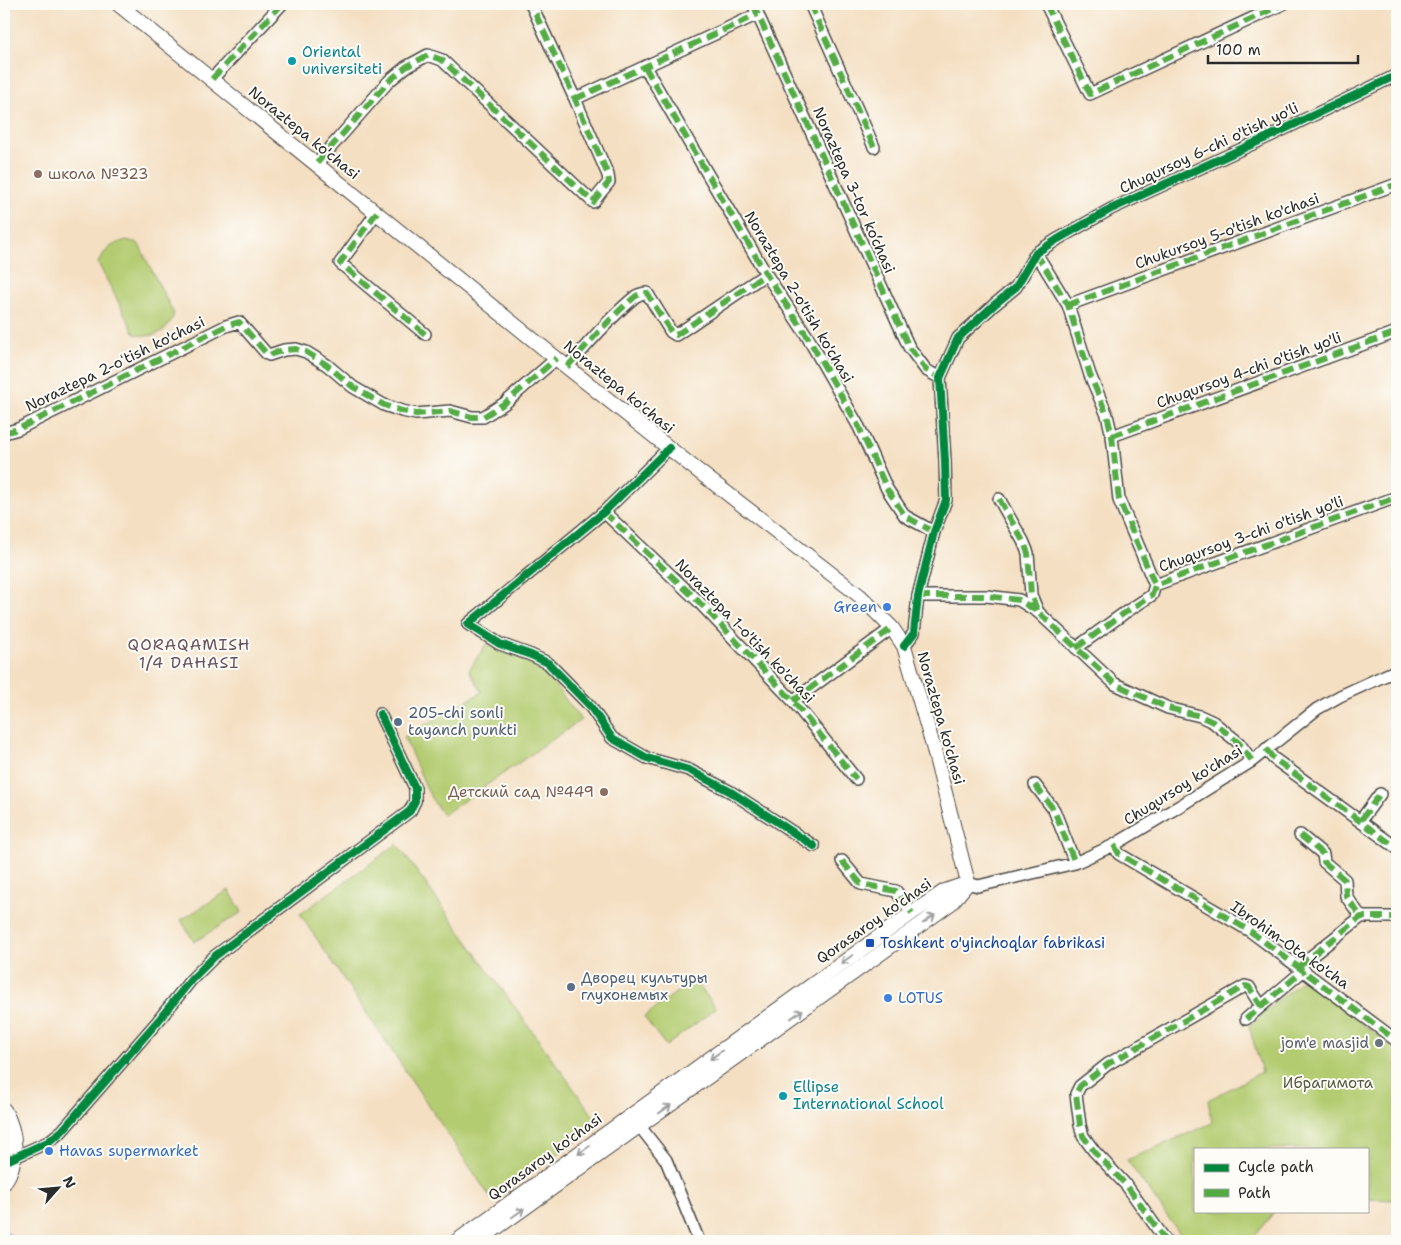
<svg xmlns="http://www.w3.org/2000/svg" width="1401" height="1245" font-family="'Shantell Sans',sans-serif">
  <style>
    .green { fill: #b4cc71; stroke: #707c4e }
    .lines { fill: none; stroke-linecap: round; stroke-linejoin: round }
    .canal { stroke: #65a0d5; stroke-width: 10 }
    .minor-casing { stroke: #494642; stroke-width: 14 }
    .major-casing { stroke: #494642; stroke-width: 16 }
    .minor { stroke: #fff; stroke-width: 11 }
    .major { stroke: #fff; stroke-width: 14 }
    .quiet { stroke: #54ab44; stroke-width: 6; stroke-dasharray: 12 6; stroke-linecap: butt }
    .cycleway-casing { stroke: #fdfcf7; stroke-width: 11 }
    .cycleway { stroke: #00873e; stroke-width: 8 }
    .oneway { stroke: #a0a0a0 }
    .culture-dot { fill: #0f9aa8; stroke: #fdfcf7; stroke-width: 2 }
    .education-dot { fill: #8d6e63; stroke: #fdfcf7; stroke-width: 2 }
    .shop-dot { fill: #3f7fe0; stroke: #fdfcf7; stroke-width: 2 }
    .service-dot { fill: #5c6f8a; stroke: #fdfcf7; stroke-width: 2 }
    .transit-dot { fill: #1a4fb4; stroke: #fdfcf7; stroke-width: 2 }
    .worship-dot { fill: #6b7280; stroke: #fdfcf7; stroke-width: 2 }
    .labels { text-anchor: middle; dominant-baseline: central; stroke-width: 4; stroke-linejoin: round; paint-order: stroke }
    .culture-label { font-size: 15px; fill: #0d838f; stroke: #fdfcf7; text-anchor: start }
    .street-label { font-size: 15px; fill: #2b2b2b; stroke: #fdfcf7 }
    .education-label { font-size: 15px; fill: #785e54; stroke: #fdfcf7; text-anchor: start }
    .shop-label { font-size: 15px; fill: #366cbe; stroke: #fdfcf7; text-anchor: start }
    .service-label { font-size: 15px; fill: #4e5e75; stroke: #fdfcf7; text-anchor: start }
    .transit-label { font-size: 15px; fill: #164399; stroke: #fdfcf7; text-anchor: start }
    .worship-label { font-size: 15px; fill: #5b616d; stroke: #fdfcf7; text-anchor: end }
    .park-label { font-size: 15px; fill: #545b40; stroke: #fdfcf7 }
    .neighbourhood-label { font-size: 16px; letter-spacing: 1px; fill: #68515d; stroke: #fdfcf7 }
  </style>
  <rect width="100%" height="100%" fill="#fdfcf7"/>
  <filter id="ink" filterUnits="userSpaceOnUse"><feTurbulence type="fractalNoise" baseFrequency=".02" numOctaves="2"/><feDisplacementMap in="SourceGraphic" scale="10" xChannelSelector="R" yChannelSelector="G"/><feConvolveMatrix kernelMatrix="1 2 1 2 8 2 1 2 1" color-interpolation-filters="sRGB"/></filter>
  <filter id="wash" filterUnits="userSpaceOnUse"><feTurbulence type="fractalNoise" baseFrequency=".0096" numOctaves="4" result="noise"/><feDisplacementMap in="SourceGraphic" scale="20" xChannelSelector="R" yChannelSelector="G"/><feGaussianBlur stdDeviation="1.12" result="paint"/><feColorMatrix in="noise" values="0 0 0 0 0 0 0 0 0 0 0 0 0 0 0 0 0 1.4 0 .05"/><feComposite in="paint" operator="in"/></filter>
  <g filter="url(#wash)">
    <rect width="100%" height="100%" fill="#f4dfc2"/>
    <!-- green -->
    <path class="green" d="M126,240L138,243L174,314C167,333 154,339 135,334L98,263C106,248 111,245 126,240Z
      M486,644L542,668L581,720L443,815L431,798L404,737L482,692L469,670Z
      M397,844L600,1125L492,1200L300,914Z
      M229,890L242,912L194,942L181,920Z
      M694,979L716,1008L666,1046L644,1017Z
      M1303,979L1397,1050V1200L1368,1199L1367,1149H1195V1211H1275L1250,1241H1185L1127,1160L1212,1123L1208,1100L1262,1072L1249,1026Z"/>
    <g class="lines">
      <!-- canal -->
      <path class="canal" d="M4,1236L12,1241"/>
    </g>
  </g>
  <g filter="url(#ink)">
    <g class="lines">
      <!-- minor casing -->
      <g class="minor-casing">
        <path id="minor" d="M753,4L909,347L926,370L940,378
          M810,4L874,147
          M1046,4L1090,94L1283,4
          M645,67L766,274L807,336L859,427L887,489L905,516L934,532
          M212,79L282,4
          M575,99L758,14
          M317,163L389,81L406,67L428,55L442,60L593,202L609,182L608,175L575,99L531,4
          M377,212L340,263L425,334
          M1036,253L1068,305L1090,375L1107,415L1112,436L1119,500L1155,585
          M1068,305L1397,184
          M567,367C589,343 611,316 636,296C640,294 643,293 647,293L671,332L676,335L766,274
          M4,433L18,429L226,326L239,322L266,353L269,355L284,350L296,349L306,352L327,365L353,387L384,405L402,411L416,414L450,411L472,417H483L505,403L557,358
          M1112,436L1397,332
          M669,448L604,512L468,624L500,644L531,655L548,663L590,706L612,738L647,758L689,770L731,792L814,846
          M999,499L1023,541L1028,553L1031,595L1038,612
          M604,512L698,601L793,701L856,779
          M918,596H987L1019,600L1038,612L1115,684L1168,708L1200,716L1213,722L1239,743L1252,761
          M904,646L914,633L918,596L934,532L946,500L945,461L940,378L958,338L994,305L1016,287L1036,253L1058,239L1111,209L1270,136L1397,75
          M1076,648L1123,614L1146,599L1152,595L1155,585L1397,497
          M793,701L892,628
          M1266,749L1273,758L1397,848
          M1035,785L1054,810L1075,863
          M1361,820L1380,794
          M1300,835L1323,854L1324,862L1345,880L1346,896L1361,917
          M1114,845L1119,854L1250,931L1397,1041
          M842,861L861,884L896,891L912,913
          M968,883L978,886L1075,863L1114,845L1183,804L1252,761L1317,709L1340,696L1397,670
          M1299,966L1361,917H1397
          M1246,1019L1304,970
          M634,1119L666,1160L699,1241
          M4,1162L48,1142L62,1131L158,1021L191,980L215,956L410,811L415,801V788L380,714
          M1166,1241L1127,1186L1094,1151L1083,1136L1080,1125L1076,1094L1080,1086L1108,1064L1245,986L1249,987L1261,1006"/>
      </g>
      <!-- major casing -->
      <g class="major-casing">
        <path id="major" d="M118,4L567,367L693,467L860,596L892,628L904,646L933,746L968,883
          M4,1110C17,1133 19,1161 4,1183
          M457,1241L912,913L945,891L968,883
          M478,1241L951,903L967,884"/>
      </g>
      <!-- minor -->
      <use href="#minor" class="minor"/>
      <!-- major -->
      <use href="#major" class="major"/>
      <!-- quiet -->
      <path class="quiet" d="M753,4L909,347L926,370L940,378
        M810,4L874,147
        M1046,4L1090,94L1283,4
        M645,67L766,274L807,336L859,427L887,489L905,516L934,532
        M212,79L282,4
        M575,99L758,14
        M317,163L389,81L406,67L428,55L442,60L593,202L609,182L608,175L575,99L531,4
        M377,212L340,263L425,334
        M1036,253L1068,305L1090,375L1107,415L1112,436L1119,500L1155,585
        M1068,305L1397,184
        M567,367C589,343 611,316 636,296C640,294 643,293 647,293L671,332L676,335L766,274
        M4,433L18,429L226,326L239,322L266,353L269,355L284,350L296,349L306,352L327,365L353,387L384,405L402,411L416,414L450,411L472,417H483L505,403L557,358
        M1112,436L1397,332
        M999,499L1023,541L1028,553L1031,595L1038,612
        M604,512L698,601L793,701L856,779
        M918,596H987L1019,600L1038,612L1115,684L1168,708L1200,716L1213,722L1239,743L1252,761
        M1076,648L1123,614L1146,599L1152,595L1155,585L1397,497
        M793,701L892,628
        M1266,749L1273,758L1397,848
        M1035,785L1054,810L1075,863
        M1361,820L1380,794
        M1300,835L1323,854L1324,862L1345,880L1346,896L1361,917
        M1114,845L1119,854L1250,931L1397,1041
        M842,861L861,884L896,891L912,913
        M1299,966L1361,917H1397
        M1246,1019L1304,970
        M1166,1241L1127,1186L1094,1151L1083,1136L1080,1125L1076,1094L1080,1086L1108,1064L1245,986L1249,987L1261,1006"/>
      <!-- cycleway casing -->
      <g class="cycleway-casing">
        <path id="cycleway" d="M669,448L604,512L468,624L500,644L531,655L548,663L590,706L612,738L647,758L689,770L731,792L814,846
          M904,646L914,633L918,596L934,532L946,500L945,461L940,378L958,338L994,305L1016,287L1036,253L1058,239L1111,209L1270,136L1397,75
          M4,1162L48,1142L62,1131L158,1021L191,980L215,956L410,811L415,801V788L380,714"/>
      </g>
      <!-- cycleway -->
      <use href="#cycleway" class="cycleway"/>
    </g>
    <!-- one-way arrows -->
    <defs><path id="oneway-shaft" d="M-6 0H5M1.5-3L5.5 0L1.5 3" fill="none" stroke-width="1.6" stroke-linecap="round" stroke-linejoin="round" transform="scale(1.25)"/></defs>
    <g class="oneway">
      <use href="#oneway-shaft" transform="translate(929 919) rotate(-36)"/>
      <use href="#oneway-shaft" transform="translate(847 959) rotate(145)"/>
      <use href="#oneway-shaft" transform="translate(797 1014) rotate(-36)"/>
      <use href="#oneway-shaft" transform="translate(716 1055) rotate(144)"/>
      <use href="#oneway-shaft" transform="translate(665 1109) rotate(-36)"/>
      <use href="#oneway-shaft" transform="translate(584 1150) rotate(144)"/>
      <use href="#oneway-shaft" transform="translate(518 1213) rotate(-35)"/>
    </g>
  </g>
  <!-- markers -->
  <g class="culture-dot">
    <circle cx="292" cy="61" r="5"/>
    <circle cx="783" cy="1096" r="5"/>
  </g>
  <g class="education-dot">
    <circle cx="38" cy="174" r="5"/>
    <circle cx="604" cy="792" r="5"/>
  </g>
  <g class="shop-dot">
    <circle cx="887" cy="607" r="5"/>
    <circle cx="888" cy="998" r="5"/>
    <circle cx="49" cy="1151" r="5"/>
  </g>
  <g class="service-dot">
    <circle cx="398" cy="722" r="5"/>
    <circle cx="571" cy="987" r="5"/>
  </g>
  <rect class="transit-dot" x="865" y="938" width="10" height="10" rx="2.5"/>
  <circle class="worship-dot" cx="1379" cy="1043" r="5"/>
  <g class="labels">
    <!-- culture labels -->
    <g class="culture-label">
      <text x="302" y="52">Oriental<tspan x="302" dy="17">universiteti</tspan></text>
      <text x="793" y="1087">Ellipse<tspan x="793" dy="17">International School</tspan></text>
    </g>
    <!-- street labels -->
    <g class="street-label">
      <text transform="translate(304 133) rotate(39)">Noraztepa ko'chasi</text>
      <text transform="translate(1209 148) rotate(-25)">Chuqursoy 6-chi o'tish yo'li</text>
      <text transform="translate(854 190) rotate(66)">Noraztepa 3-tor ko‘chasi</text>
      <text transform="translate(1227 231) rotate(-20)">Chukursoy 5-o'tish ko'chasi</text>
      <text transform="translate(799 297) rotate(59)">Noraztepa 2-o'tish ko'chasi</text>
      <text transform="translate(115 364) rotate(-26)">Noraztepa 2-oʻtish ko'chasi</text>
      <text transform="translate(1249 370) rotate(-20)">Chuqursoy 4-chi o'tish yo'li</text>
      <text transform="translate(619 387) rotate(39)">Noraztepa ko'chasi</text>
      <text transform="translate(1251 534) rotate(-20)">Chuqursoy 3-chi o'tish yo'li</text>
      <text transform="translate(745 631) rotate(46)">Noraztepa 1-o'tish ko'chasi</text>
      <text transform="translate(941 718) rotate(74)">Noraztepa ko'chasi</text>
      <text transform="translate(1183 785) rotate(-32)">Chuqursoy ko'chasi</text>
      <text transform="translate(874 921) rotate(-35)">Qorasaroy ko'chasi</text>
      <text transform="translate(1290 945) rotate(35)">Ibrohim-Ota ko'cha</text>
      <text transform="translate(545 1157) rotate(-36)">Qorasaroy ko'chasi</text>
    </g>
    <!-- education labels -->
    <g class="education-label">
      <text x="48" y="174">школа №323</text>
      <text x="594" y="792" text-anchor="end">Детский сад №449</text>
    </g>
    <!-- shop labels -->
    <g class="shop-label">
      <text x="877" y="607" text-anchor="end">Green</text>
      <text x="898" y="998">LOTUS</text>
      <text x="59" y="1151">Havas supermarket</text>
    </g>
    <!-- service labels -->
    <g class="service-label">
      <text x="408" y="713">205-chi sonli<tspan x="408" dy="17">tayanch punkti</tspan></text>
      <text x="581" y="978">Дворец культуры<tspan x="581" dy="17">глухонемых</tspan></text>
    </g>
    <!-- transit labels -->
    <g class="transit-label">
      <text x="880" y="943">Toshkent o'yinchoqlar fabrikasi</text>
    </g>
    <!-- worship labels -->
    <g class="worship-label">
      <text x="1369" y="1043">jom'e masjid</text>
    </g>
    <!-- park labels -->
    <g class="park-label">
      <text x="1328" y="1083">Ибрагимота</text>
    </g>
    <!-- neighbourhood labels -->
    <g class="neighbourhood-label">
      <text x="189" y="644">QORAQAMISH<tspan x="189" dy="18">1/4 DAHASI</tspan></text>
    </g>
  </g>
  <!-- margin -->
  <rect width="1401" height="1245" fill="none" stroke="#fdfcf7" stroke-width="20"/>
  <!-- legend -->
  <rect x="1194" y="1148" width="175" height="65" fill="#fdfcf7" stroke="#a9a8a5"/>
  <rect x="1204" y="1164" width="25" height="8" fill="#00873e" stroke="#a9a8a5"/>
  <text x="1238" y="1172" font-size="15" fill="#2b2b2b">Cycle path</text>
  <rect x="1204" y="1189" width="25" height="8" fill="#54ab44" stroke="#a9a8a5"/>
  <text x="1238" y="1198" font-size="15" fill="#2b2b2b">Path</text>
  <!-- north arrow -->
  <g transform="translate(58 1188) rotate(63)" stroke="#fdfcf7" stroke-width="4" paint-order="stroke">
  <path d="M0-4L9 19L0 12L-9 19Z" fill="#2b2b2b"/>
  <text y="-8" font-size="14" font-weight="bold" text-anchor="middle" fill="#2b2b2b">N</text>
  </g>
  <!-- scale -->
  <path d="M1208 55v8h150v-8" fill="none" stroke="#2b2b2b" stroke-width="2.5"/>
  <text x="1216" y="55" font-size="15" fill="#2b2b2b" stroke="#fdfcf7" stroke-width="4" paint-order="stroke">100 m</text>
</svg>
